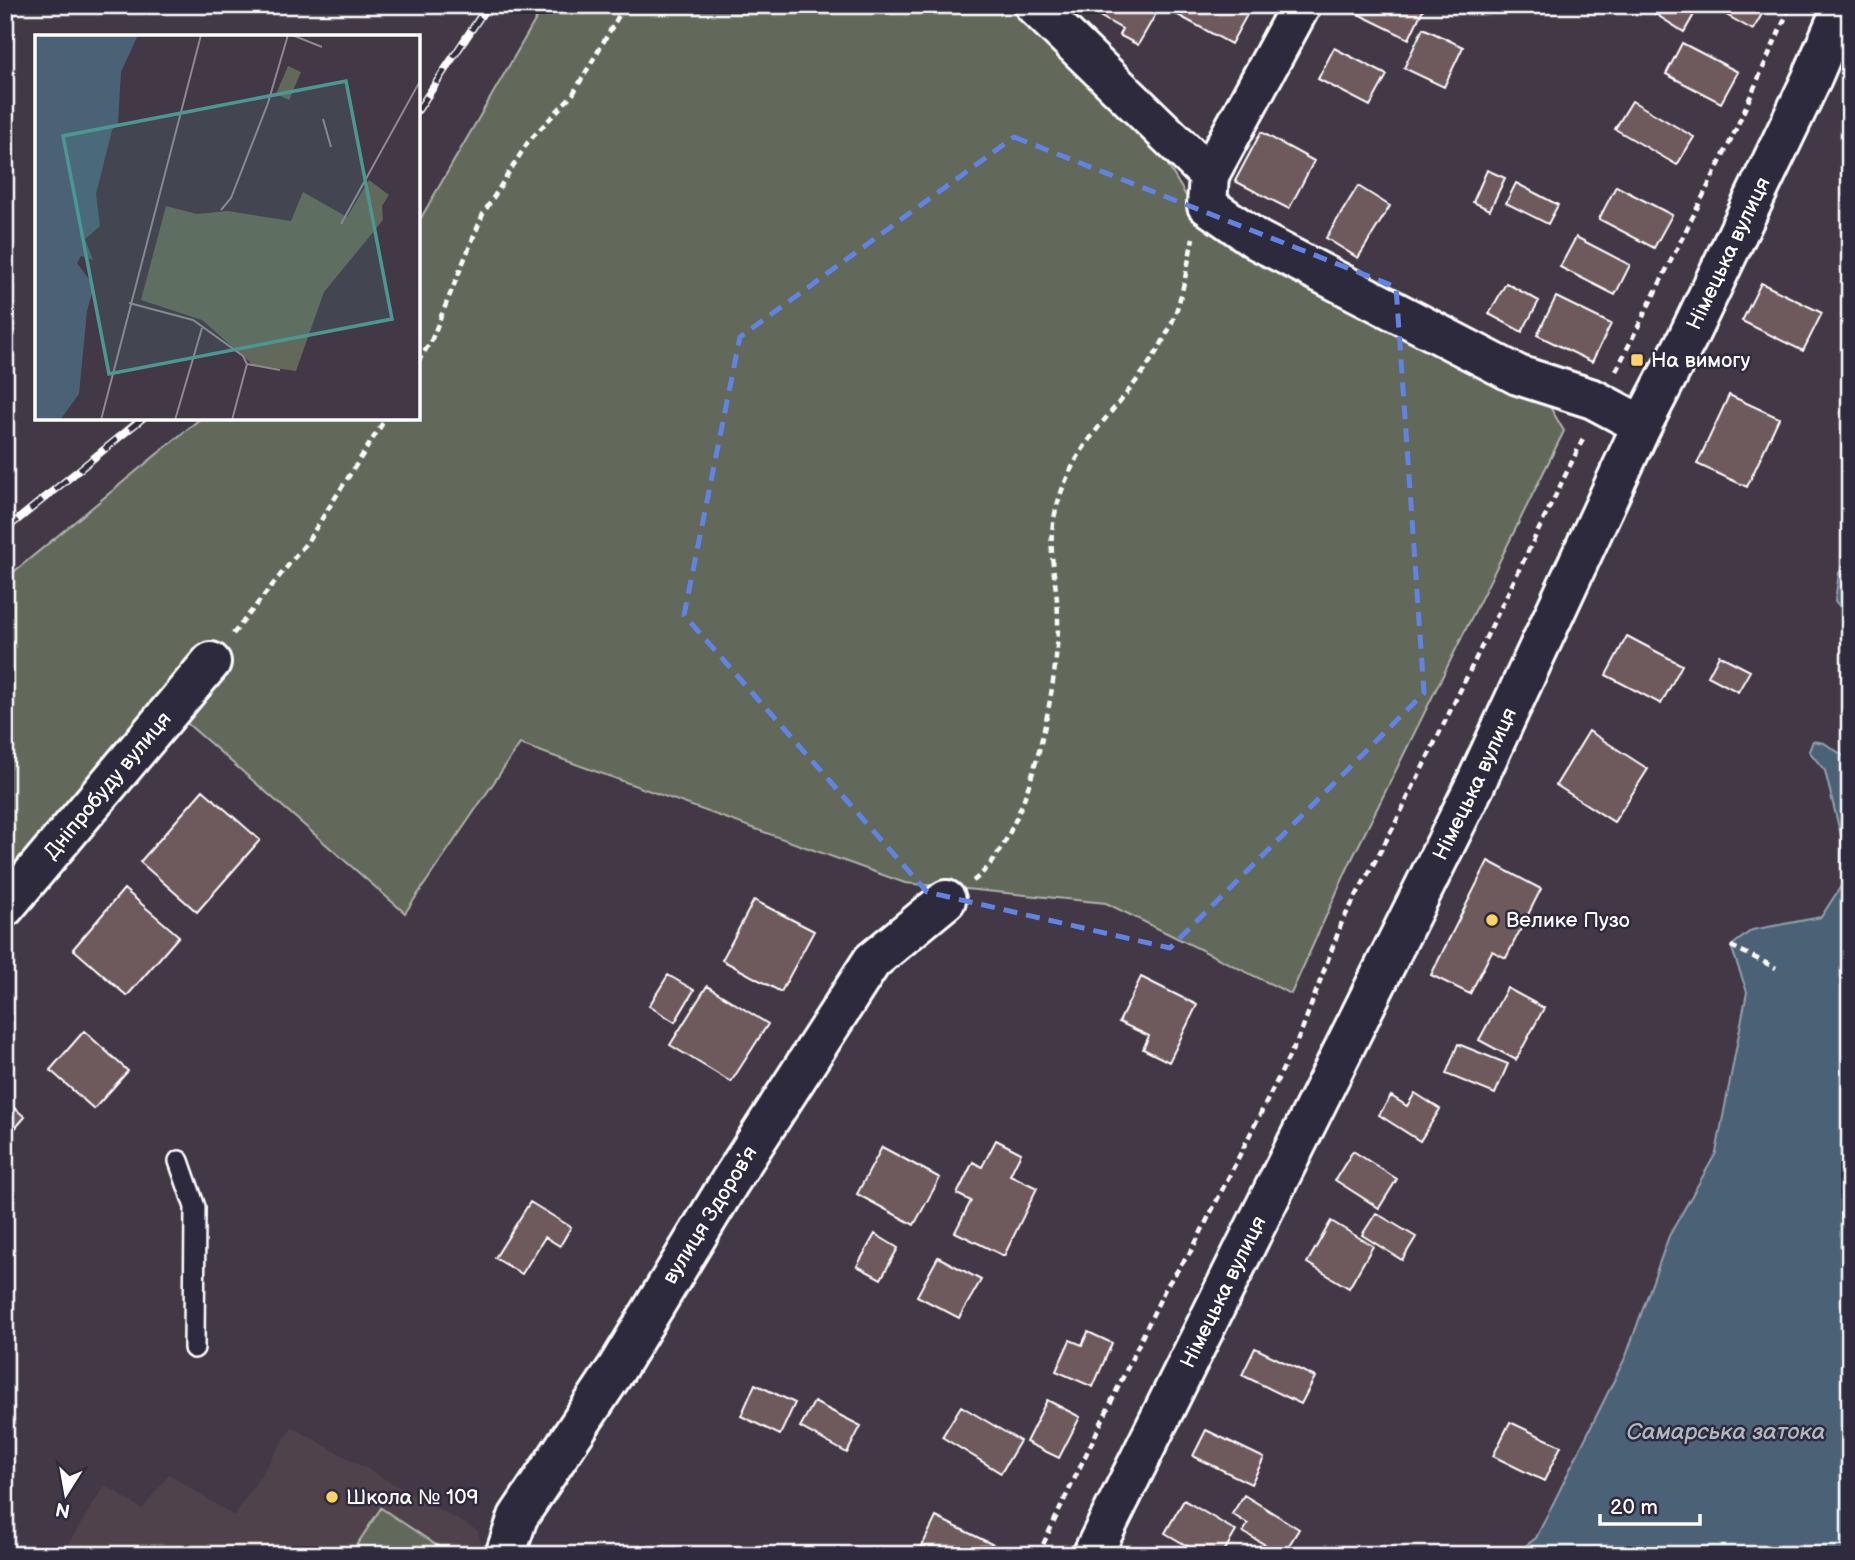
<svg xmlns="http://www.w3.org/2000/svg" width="1855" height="1560" font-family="'Balsamiq Sans',sans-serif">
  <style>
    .built { fill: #4f424c }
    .green { fill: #62685a; stroke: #b0b4ac; stroke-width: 2 }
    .water { fill: #4b6276; stroke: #93a1ad; stroke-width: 2 }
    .building { fill: #6e5a5b; stroke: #fff; stroke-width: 2 }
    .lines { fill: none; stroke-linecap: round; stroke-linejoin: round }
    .service-casing { stroke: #fff; stroke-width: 24 }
    .minor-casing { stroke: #fff; stroke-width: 44 }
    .secondary-casing { stroke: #fff; stroke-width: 44 }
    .path { stroke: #fff; stroke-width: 4.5; stroke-dasharray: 7 5; stroke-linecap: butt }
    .service { stroke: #2f2a3d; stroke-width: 19 }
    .minor { stroke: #2f2a3d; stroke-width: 38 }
    .secondary { stroke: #2f2a3d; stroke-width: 38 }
    .rail-casing { stroke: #fff; stroke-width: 8 }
    .rail { stroke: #2f2a3d; stroke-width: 5; stroke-dasharray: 16; stroke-linecap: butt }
    .marked { fill: none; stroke: #6183e4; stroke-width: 5; stroke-dasharray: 14 9; stroke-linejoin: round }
    .poi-dot { fill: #ffd166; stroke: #2f2a3d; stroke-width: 2.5 }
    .labels { text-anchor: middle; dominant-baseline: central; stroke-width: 5; stroke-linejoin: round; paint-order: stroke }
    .street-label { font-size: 21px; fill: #fff; stroke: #2f2a3d }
    .poi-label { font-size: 21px; fill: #fff; stroke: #2f2a3d; text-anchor: start }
    .water-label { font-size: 23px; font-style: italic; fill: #aeb8c1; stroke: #2f2a3d }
    .inset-road { fill: none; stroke: #8e8890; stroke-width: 2 }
    .view { fill: #4b9892; fill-opacity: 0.15; stroke: #4b9892; stroke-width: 3.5 }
    .inset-edge { fill: none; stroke: #fff; stroke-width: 3.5 }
  </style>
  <rect width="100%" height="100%" fill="#423846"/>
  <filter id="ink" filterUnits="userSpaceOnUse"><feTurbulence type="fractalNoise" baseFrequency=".0143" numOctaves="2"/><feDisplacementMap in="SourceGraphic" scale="14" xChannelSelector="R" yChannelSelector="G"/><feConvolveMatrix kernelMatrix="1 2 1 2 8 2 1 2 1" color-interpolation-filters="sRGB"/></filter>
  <g filter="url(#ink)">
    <!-- built -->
    <path class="built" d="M292,1427L478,1531L484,1555H61L105,1485L142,1509L169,1474L234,1516Z"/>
    <!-- green -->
    <path class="green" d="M544,5H1029L1166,162L1204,226L1528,392L1550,407L1564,431L1349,865L1291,994L1106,903L905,883L520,744L405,913L158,698L5,878V579L201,418H418V223Z
      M381,1508L451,1555H350Z"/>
    <!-- water -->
    <path class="water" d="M1850,552V618L1835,601L1839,573Z
      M1813,741L1824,743L1850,760V1555H1513L1536,1538L1626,1356L1669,1236L1716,1153L1747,992L1731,946L1752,930L1821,917L1843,883L1842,840L1825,771L1809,751Z"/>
    <!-- building -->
    <path class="building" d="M1108,5H1161L1138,45L1119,35L1122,29L1101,17Z
      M1178,5H1234L1248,13L1231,44L1174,13Z
      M1355,5H1425L1409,39L1352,11Z
      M1641,5H1686L1696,11L1684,32Z
      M1715,5H1767L1753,30L1714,8Z
      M1423,28L1463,47L1444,87L1404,68Z
      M1682,43L1738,72L1721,103L1666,74Z
      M1334,48L1387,75L1370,106L1318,79Z
      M1632,101L1694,137L1677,165L1615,129Z
      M1261,132L1314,161L1289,209L1235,181Z
      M1487,170L1505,178L1490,210L1473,202Z
      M1516,183L1558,205L1548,224L1506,203Z
      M1358,186L1390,206L1358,258L1326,238Z
      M1616,186L1672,215L1654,248L1599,219Z
      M1576,237L1630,265L1615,295L1560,267Z
      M1506,283L1539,301L1522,332L1489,314Z
      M1761,283L1822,313L1803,351L1742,321Z
      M1556,297L1611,324L1592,362L1537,335Z
      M1729,395L1779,418L1747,487L1697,464Z
      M1627,636L1682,665L1661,704L1606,675Z
      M1719,655L1750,671L1738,692L1708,676Z
      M1589,731L1648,769L1614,822L1556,785Z
      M203,790L260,840L197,912L140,862Z
      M1488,861L1541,889L1506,958L1492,951L1470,994L1431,975Z
      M124,889L179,936L127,996L73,949Z
      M754,900L814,931L781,992L722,960Z
      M668,975L694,990L675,1022L649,1006Z
      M1141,977L1197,1005L1169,1062L1143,1049L1149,1036L1119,1022Z
      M707,986L768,1024L731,1082L670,1045Z
      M1507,988L1544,1008L1516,1060L1479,1040Z
      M84,1031L128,1071L94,1109L50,1070Z
      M1458,1044L1508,1064L1495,1094L1446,1074Z
      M1415,1093L1440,1109L1420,1141L1379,1115L1391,1096L1407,1106Z
      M5,1100L25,1117L5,1140Z
      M996,1140L1021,1153L1010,1175L1037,1188L1004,1256L955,1232L971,1201L957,1194L973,1162L982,1167Z
      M882,1147L940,1178L914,1225L857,1194Z
      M1353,1151L1397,1179L1379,1208L1335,1180Z
      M530,1202L571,1227L560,1246L545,1237L522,1274L495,1258Z
      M1376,1213L1416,1237L1402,1260L1362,1235Z
      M1331,1221L1373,1246L1349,1288L1307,1263Z
      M875,1234L898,1248L881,1279L857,1266Z
      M938,1257L981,1280L959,1318L917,1296Z
      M1088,1332L1112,1343L1093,1387L1056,1371L1070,1340L1082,1345Z
      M1255,1348L1315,1377L1301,1404L1242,1375Z
      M755,1384L795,1403L780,1435L741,1416Z
      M1047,1400L1080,1417L1059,1458L1026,1442Z
      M814,1402L861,1426L847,1453L800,1427Z
      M961,1406L1020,1441L1001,1473L942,1437Z
      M1510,1422L1561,1446L1544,1481L1493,1456Z
      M1206,1430L1264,1458L1251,1484L1193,1456Z
      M1244,1495L1299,1529L1283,1555L1243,1532L1248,1524L1232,1514Z
      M1184,1500L1236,1531L1222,1555H1203L1165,1533Z
      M936,1517L1006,1551L1004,1555H930L920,1550Z"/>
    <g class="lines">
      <!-- service casing -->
      <g class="service-casing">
        <path id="service" d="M179,1161L195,1207L194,1348"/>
      </g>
      <!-- minor casing -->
      <g class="minor-casing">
        <g id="minor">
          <path d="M1034,5L1209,175L1207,205L1257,240L1518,375L1593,399L1642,425"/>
          <path d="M1209,175L1301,5"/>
          <path id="s1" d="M5,907L211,662"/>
          <path d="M505,1555L518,1517L617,1368L729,1183L872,961L946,900"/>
        </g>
      </g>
      <!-- secondary casing -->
      <g class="secondary-casing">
        <g id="secondary">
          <path id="s2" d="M1092,1555L1475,785L1642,425L1688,337L1811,80L1843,5"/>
        </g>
      </g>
      <!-- path -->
      <path class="path" d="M418,362L431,341L483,214L528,142L573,94L625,5
        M1616,371L1731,140L1791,5
        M233,634L307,542L386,418
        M973,881C1028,841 1059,685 1058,619C1058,588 1048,554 1053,524C1068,438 1127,408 1164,339C1181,309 1186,272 1193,238
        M1731,946L1776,968
        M1038,1555L1166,1287L1193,1248L1300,1035L1342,922L1393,828L1585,435"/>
      <!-- service -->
      <use href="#service" class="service"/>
      <!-- minor -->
      <use href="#minor" class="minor"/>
      <!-- secondary -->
      <use href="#secondary" class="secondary"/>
      <!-- rail casing -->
      <g class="rail-casing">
        <path id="rail" d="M418,110L488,5
          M5,530L143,418"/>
      </g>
      <!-- rail -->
      <use href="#rail" class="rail"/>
    </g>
  </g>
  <!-- marked area -->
  <path class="marked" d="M1014,137L1396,287L1424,693L1170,948L927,892L684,615L740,337Z"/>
  <!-- markers -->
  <g class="poi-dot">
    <rect x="1630" y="353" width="14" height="14" rx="3.5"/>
    <circle cx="1492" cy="920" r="7"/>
    <circle cx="332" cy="1497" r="7"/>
  </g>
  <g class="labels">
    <!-- street labels -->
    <g class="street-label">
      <text stroke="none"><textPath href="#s2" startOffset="1449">Німецька вулиця</textPath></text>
      <text stroke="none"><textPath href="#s2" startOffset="861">Німецька вулиця</textPath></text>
      <text stroke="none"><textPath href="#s1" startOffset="159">Дніпробуду вулиця</textPath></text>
      <text transform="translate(710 1215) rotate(-58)">вулиця Здоровʼя</text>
      <text stroke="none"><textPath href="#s2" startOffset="294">Німецька вулиця</textPath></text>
    </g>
    <!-- poi labels -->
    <g class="poi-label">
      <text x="1651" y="360">На вимогу</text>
      <text x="1506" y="920">Велике Пузо</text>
      <text x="346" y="1497">Школа № 109</text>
    </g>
    <!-- water labels -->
    <g class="water-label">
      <text x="1726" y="1432">Самарська затока</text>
    </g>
  </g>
  <!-- overview -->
  <g transform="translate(35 35)">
    <rect width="385" height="385" fill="#423846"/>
    <path d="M253,31L266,37L254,65L241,59ZM334,145L354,160L347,171L348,185L289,257L261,336L218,330L167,285L106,265L131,171L162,179L193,176L256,186L268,157L312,182Z" fill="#62685a"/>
    <path d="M0,0H103L86,37L83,88L77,95L61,159L65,191L50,204L58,225L46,221L42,228L59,251L52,276L44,359L25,385H0Z" fill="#4b6276"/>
    <path class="inset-road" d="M257,0L287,12M288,84L296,112M186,175L196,163L233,68L253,0M306,189L385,46M94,268L158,285L208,321L212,329L245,335M66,385L166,0M140,385L167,293M197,385L212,329"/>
    <path class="view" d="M311,46L357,284L74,339L28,101Z"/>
    <rect width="385" height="385" class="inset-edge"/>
  </g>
  <!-- margin -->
  <rect width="1855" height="1560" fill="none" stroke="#2f2a3d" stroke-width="28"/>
  <rect x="14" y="14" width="1827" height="1532" fill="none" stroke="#fff" stroke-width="2.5" filter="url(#ink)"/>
  <!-- north arrow -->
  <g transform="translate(66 1494) rotate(191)" stroke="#2f2a3d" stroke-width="5" paint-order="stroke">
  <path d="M0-5L12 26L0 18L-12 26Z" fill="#ffffff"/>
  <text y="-10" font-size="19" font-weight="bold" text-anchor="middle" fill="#ffffff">N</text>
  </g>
  <!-- scale -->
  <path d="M1600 1514v10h100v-10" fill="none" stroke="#ffffff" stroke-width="3.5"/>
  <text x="1610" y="1514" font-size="21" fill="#ffffff" stroke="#2f2a3d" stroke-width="5" paint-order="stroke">20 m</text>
</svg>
